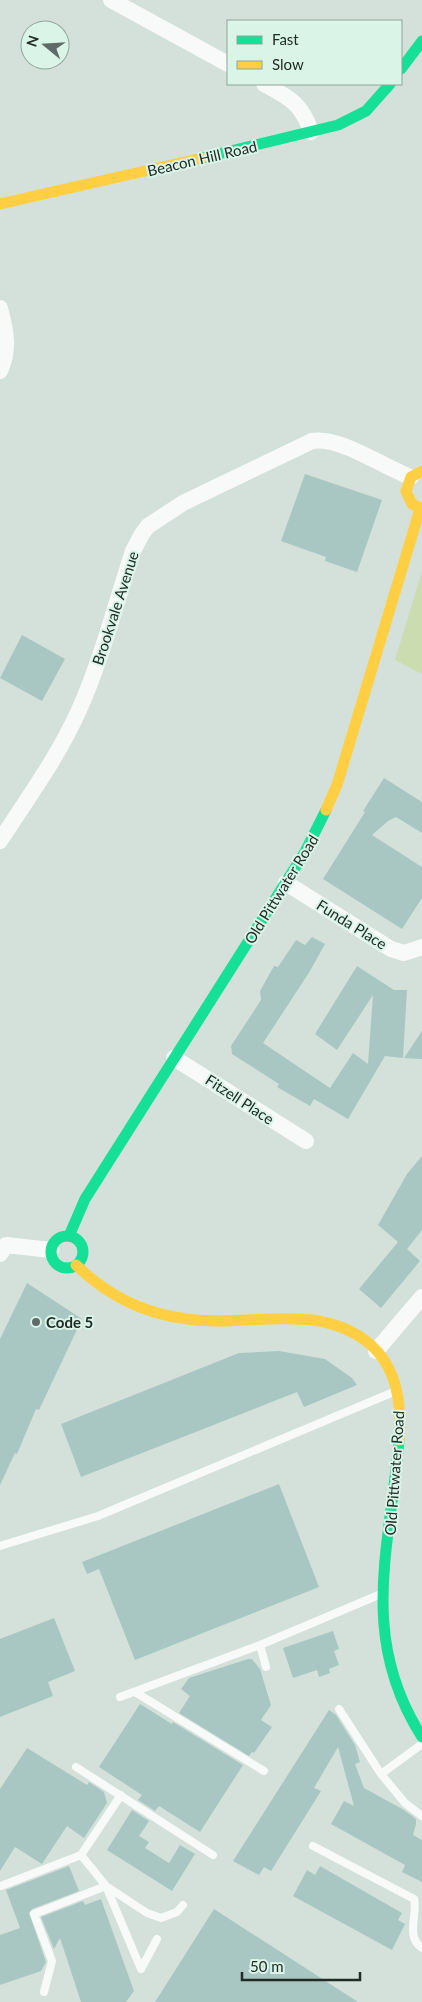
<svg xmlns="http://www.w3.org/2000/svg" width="422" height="2002" font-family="Lato,sans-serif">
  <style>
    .green { fill: #ccdcb1 }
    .building { fill: #a8c7c3 }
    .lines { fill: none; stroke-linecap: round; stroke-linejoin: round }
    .lane { stroke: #f8faf9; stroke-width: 8 }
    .street { stroke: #f8faf9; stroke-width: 16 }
    .fast { stroke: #16e098; stroke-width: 11 }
    .slow { stroke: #ffcf43; stroke-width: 11 }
    .poi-dot { fill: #5f6b66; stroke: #daf4e8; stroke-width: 2 }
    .labels { text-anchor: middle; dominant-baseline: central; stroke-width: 4; stroke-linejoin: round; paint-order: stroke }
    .street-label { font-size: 15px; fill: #212b27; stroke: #daf4e8 }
    .poi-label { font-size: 15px; font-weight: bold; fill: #212b27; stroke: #daf4e8; text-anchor: start }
  </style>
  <rect width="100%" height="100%" fill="#d3e1da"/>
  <!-- green -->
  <path class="green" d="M422,571V674L395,660Z"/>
  <!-- building -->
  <path class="building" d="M305,474L382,500L357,572L325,561L326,557L281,541Z
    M22,635L65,659L42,701L0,678Z
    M384,778L422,802V833L396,817L388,821L372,835L422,867V898L402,929L323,879L365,812L363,811Z
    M312,937L325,944L310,971L263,1043L330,1088L353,1053L368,1064L373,995L337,1050L315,1034L357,966L394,990H407L403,1058L385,1056L348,1119L314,1099L310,1106L277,1087L279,1084L232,1054L231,1046L261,1000L260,991L274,966L278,967L296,940L305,945Z
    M422,1031V1059L404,1058Z
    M422,1156V1230L407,1249L420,1261L381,1308L359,1289L398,1242L378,1225L407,1174Z
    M27,1283L82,1319L39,1410L36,1409L17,1454L15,1453L0,1485V1339Z
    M279,1351L325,1359L352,1378L357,1385L304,1407L297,1392L81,1477L61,1424L239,1353Z
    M279,1484L319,1587L135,1660L99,1569L87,1574L82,1562Z
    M54,1618L75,1671L48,1682L53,1696L0,1717V1639Z
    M333,1631L339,1649L334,1651L339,1665L329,1669L330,1673L319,1677L317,1670L293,1678L283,1648Z
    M248,1659H252L260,1669L271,1705L261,1720L272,1727L254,1753L252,1752L249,1756L179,1713L190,1696L181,1689L189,1678Z
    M140,1704L172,1724L173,1722L243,1765L200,1832L159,1806L155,1811L138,1800L142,1795L99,1767Z
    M329,1710L336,1715L355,1745L360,1762L355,1764L364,1788L404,1810L416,1819V1824L413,1835L422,1840V1882L402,1872L405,1865L331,1824L344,1801L354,1806L338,1747L314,1788L321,1791L271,1871L264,1867L259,1875L233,1861Z
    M27,1748L87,1785L89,1782L104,1792L107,1803L84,1838L67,1826L42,1864L15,1847L0,1871V1789Z
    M132,1810L149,1821L139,1836L149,1842L145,1848L169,1863L180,1845L195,1854L172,1891L107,1850Z
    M69,1866L79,1891L32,1909L29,1913L46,1962L41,1971L0,1985V1935L20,1928L6,1890Z
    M320,1866L402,1913L398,1920L405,1924L392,1950L293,1896L307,1870L315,1875Z
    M101,1899L134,1991L126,2002H81L60,1938L54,1949L41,1917L83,1901L85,1905Z
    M214,1909L358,2002H155Z"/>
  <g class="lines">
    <!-- lane -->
    <path class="lane" d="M0,1546L98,1516L396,1391
      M260,1645L266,1667
      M135,1692L264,1771
      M120,1697L260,1645L381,1594
      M339,1709L381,1774L422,1744
      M76,1767L213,1855
      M381,1774L405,1803L422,1816
      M121,1795L81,1855L106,1886L141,1969L157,1939
      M313,1846L414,1899C418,1914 405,1937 422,1948
      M1,1886L81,1855
      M44,1992L52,1961L34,1914L106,1886L147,1913L161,1918L177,1912L183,1905"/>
    <!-- street -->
    <path class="street" d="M111,0L228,64
      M264,84C288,97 302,103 311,132
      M0,308C6,331 10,349 0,371
      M0,841C27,799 58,757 79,710C101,661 116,603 133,551L142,534L148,526L183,503L312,441C340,436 383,467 411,477
      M286,883L391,949L404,953L422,947
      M174,1058L306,1141
      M0,1254L6,1245L51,1250
      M376,1351L422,1297"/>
    <!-- fast -->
    <path class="fast" d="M401,69L422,41
      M202,158L338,125L366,111L390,84
      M69,1236L85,1199L305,852L326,810
      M51 1252a16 16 0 1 1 32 0a16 16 0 1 1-32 0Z
      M399,1440C390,1548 358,1637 422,1737"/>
    <!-- slow -->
    <path class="slow" d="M0,204L202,158
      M422,471L411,477L406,491L412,504L422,509
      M326,810L337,785L420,509
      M76,1265C107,1295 144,1314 187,1319C249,1328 318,1300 371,1345C398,1369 402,1406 399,1440"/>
  </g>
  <!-- markers -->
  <circle class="poi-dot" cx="36" cy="1322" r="5"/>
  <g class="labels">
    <!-- street labels -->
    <g class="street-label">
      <text transform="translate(202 158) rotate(-13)">Beacon Hill Road</text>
      <text transform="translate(115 608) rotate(-72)">Brookvale Avenue</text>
      <text transform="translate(281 889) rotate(-58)">Old Pittwater Road</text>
      <text transform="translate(352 924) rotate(32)">Funda Place</text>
      <text transform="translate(240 1099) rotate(33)">Fitzell Place</text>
      <text transform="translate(394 1473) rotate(-86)">Old Pittwater Road</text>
    </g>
    <!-- poi labels -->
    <g class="poi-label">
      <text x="46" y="1322">Code 5</text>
    </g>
  </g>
  <!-- legend -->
  <rect x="227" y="20" width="175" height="65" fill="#daf4e8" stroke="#90a49b"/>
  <rect x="237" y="36" width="25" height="8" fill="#16e098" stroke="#90a49b"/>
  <text x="272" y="45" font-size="15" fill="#212b27">Fast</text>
  <rect x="237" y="61" width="25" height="8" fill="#ffcf43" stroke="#90a49b"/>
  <text x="272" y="70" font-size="15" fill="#212b27">Slow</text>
  <!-- north arrow -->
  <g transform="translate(45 45) rotate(288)"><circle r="24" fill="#daf4e8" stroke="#90a49b"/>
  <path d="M0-4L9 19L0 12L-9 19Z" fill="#5f6b66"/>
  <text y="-8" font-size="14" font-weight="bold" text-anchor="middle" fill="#212b27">N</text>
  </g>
  <!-- scale -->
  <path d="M242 1972v8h118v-8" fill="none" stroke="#212b27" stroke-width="2.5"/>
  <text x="250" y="1972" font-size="15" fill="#212b27" stroke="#daf4e8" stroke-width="4" paint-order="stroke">50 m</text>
</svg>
